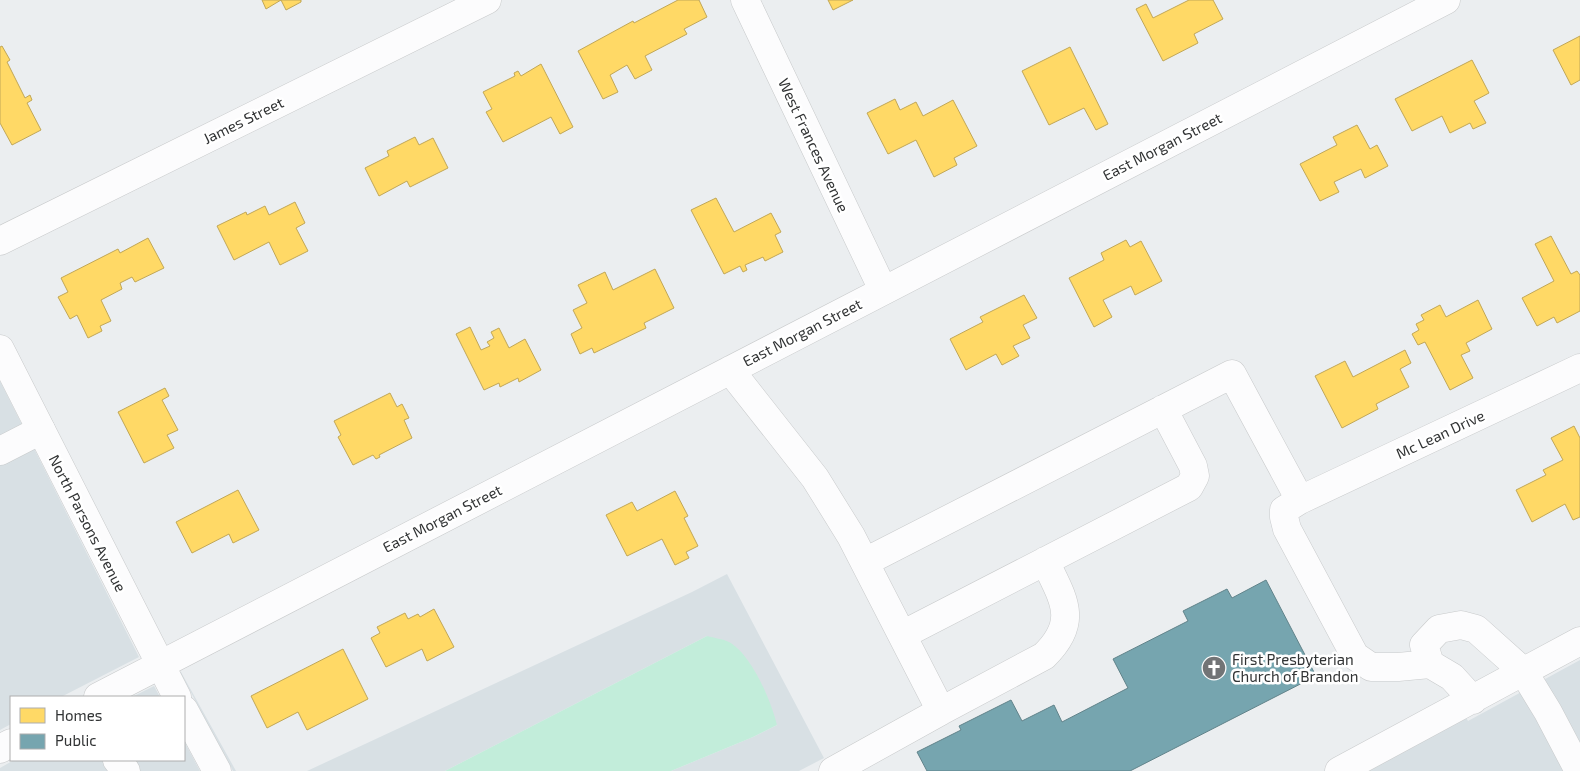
<svg xmlns="http://www.w3.org/2000/svg" width="1580" height="771" font-family="'Exo 2',sans-serif">
  <style>
    .built { fill: #d8e0e4 }
    .green { fill: #c2edda }
    .homes { fill: #ffd966; stroke: #c1a757 }
    .public { fill: #76a5af; stroke: #61838a }
    .lines { fill: none; stroke-linecap: round; stroke-linejoin: round }
    .minor-casing { stroke: #c8cacb; stroke-width: 29 }
    .major-casing { stroke: #c8cacb; stroke-width: 29 }
    .minor { stroke: #fcfcfd; stroke-width: 28 }
    .major { stroke: #fcfcfd; stroke-width: 28 }
    .labels { text-anchor: middle; dominant-baseline: central; stroke-width: 5; stroke-linejoin: round; paint-order: stroke }
    .street-label { font-size: 15px; fill: #313334; stroke: #fff }
    .poi-label { font-size: 15px; fill: #313334; stroke: #fff; text-anchor: start }
  </style>
  <rect width="100%" height="100%" fill="#ebeef0"/>
  <!-- built -->
  <path class="built" d="M0,381L139,657L61,697H11V724L0,730Z
    M727,574L824,758L799,771H671L753,737L777,725L707,636L445,771H307L692,592Z
    M1580,660V771H1336L1460,707L1468,721Z
    M180,672H181L236,771H233Z
    M154,686L160,697H132Z
    M184,741L200,771H0V768L14,760H184Z"/>
  <!-- green -->
  <path class="green" d="M707,636C714,638 723,639 729,642C752,655 771,701 777,725L753,737L671,771H445Z"/>
  <!-- homes -->
  <path class="homes" d="M262,0H301V2L286,10L281,0L266,9Z
    M678,0H699L707,17L684,29L687,34L645,56L652,70L635,79L627,65L610,75L618,92L603,99L578,51L633,21L634,23Z
    M828,0H853L833,10Z
    M1189,0H1213L1223,19L1194,34L1198,43L1163,61L1136,9L1146,4L1153,18Z
    M1580,36V80L1571,85L1553,50Z
    M2,46L10,60L7,62L25,98L30,95L32,100L27,103L41,130L12,145L0,123V47Z
    M1070,47L1108,124L1096,130L1084,108L1049,125L1022,71Z
    M1472,60L1489,93L1474,101L1486,123L1473,129L1470,123L1450,133L1442,116L1412,131L1395,99Z
    M541,64L573,127L560,134L551,117L503,142L486,112L492,109L483,92L515,76L514,73L518,71L521,76Z
    M895,99L900,110L916,102L923,116L953,100L977,146L954,158L957,165L934,177L916,140L888,154L867,113Z
    M1357,125L1370,149L1377,145L1388,166L1365,178L1361,169L1334,182L1339,192L1320,201L1300,164L1337,145L1333,137Z
    M415,137L419,145L433,138L448,168L410,187L407,181L379,196L365,168L389,156L387,151Z
    M716,198L734,232L771,213L781,232L775,235L783,252L765,261L763,257L745,265L747,270L743,272L740,266L724,274L691,210Z
    M295,202L305,223L296,228L308,251L280,265L269,242L234,260L217,226L246,212L247,215L265,206L269,215Z
    M1551,236L1571,274L1577,271L1580,275V311L1557,323L1554,317L1537,326L1522,298L1554,281L1535,244Z
    M148,238L164,268L135,282L132,277L120,283L122,289L101,300L111,321L100,326L102,331L88,338L77,315L70,319L58,297L68,292L61,278L118,249L120,253Z
    M1126,240L1130,247L1141,241L1162,281L1135,295L1131,286L1103,300L1112,317L1094,327L1069,278L1104,260L1101,253Z
    M655,269L674,308L644,323L646,328L594,353L592,348L580,354L571,334L582,328L573,310L587,303L578,285L605,272L613,290Z
    M1024,295L1037,318L1023,325L1030,338L1013,346L1019,356L1002,365L996,354L966,370L950,339L983,322L980,317Z
    M1478,300L1492,329L1466,343L1470,351L1461,355L1473,378L1450,390L1425,342L1418,345L1412,334L1419,330L1416,324L1424,320L1421,315L1440,305L1446,317Z
    M470,327L481,350L490,346L487,342L494,338L491,332L499,328L509,348L525,339L541,370L519,382L518,378L500,387L499,383L484,390L456,334Z
    M1405,350L1411,363L1400,369L1409,387L1376,404L1378,409L1342,428L1315,376L1345,361L1353,377Z
    M165,388L169,396L162,400L178,430L167,435L174,448L144,463L118,412Z
    M390,393L397,407L402,404L409,418L404,420L412,438L379,455L380,457L376,459L373,455L353,465L338,437L341,435L334,421Z
    M1574,426L1580,438V517L1573,520L1565,504L1532,522L1516,490L1546,475L1543,470L1563,460L1551,438Z
    M238,490L259,530L233,543L229,534L192,553L176,522Z
    M675,491L688,516L684,518L698,546L686,552L689,558L675,565L662,539L627,556L606,515L632,502L637,511Z
    M434,609L454,647L427,661L422,649L386,667L371,638L380,633L377,627L405,613L408,619L418,614L420,617Z
    M343,649L368,699L307,730L298,712L267,728L251,696Z"/>
  <!-- public -->
  <path class="public" d="M1266,580L1316,676L1130,771H927L917,752L961,730L959,726L1011,700L1022,721L1054,705L1062,722L1128,688L1113,659L1188,621L1183,611L1227,589L1232,598Z"/>
  <g class="lines">
    <!-- minor casing -->
    <g class="minor-casing">
      <path id="minor" d="M745,0L883,290
        M0,241L487,0
        M730,370L815,478L851,536L941,711L833,771
        M0,451L41,430
        M865,562L1232,374L1300,500
        M902,635L1189,487L1195,476L1193,466L1163,409
        M1430,664L1424,645L1439,629L1461,625L1476,629L1523,671L1548,712L1579,771
        M98,697L1446,0
        M1473,700L1452,677L1430,664L1398,667H1371L1355,656L1287,529L1284,517V510L1300,500L1580,368
        M941,711L1044,656C1080,621 1063,599 1045,561
        M0,749L11,743
        M117,760L126,771
        M1339,771L1580,641"/>
    </g>
    <!-- major casing -->
    <g class="major-casing">
      <path id="major" d="M0,349L177,697
        M184,710L217,771"/>
    </g>
    <!-- minor -->
    <use href="#minor" class="minor"/>
    <!-- major -->
    <use href="#major" class="major"/>
  </g>
  <!-- icons -->
  <defs>
    <g id="church-disc" transform="scale(1.25)"><circle r="9.5" fill="#727476" stroke="#fff"/><path d="M-1.2-6h2.4v3.5h3.3v2.4h-3.3V6h-2.4V-.1h-3.3v-2.4h3.3Z" fill="#fff"/></g>
  </defs>
  <g fill-rule="evenodd">
    <use href="#church-disc" x="1214" y="668"/>
  </g>
  <g class="labels">
    <!-- street labels -->
    <g class="street-label">
      <text transform="translate(243 120) rotate(-26)">James Street</text>
      <text transform="translate(814 145) rotate(65)">West Frances Avenue</text>
      <text transform="translate(1162 146) rotate(-27)">East Morgan Street</text>
      <text transform="translate(802 332) rotate(-27)">East Morgan Street</text>
      <text transform="translate(1440 434) rotate(-25)">Mc Lean Drive</text>
      <text transform="translate(442 518) rotate(-27)">East Morgan Street</text>
      <text transform="translate(88 523) rotate(63)">North Parsons Avenue</text>
    </g>
    <!-- poi labels -->
    <g class="poi-label">
      <text x="1232" y="659">First Presbyterian<tspan x="1232" dy="17">Church of Brandon</tspan></text>
    </g>
  </g>
  <!-- legend -->
  <rect x="10" y="696" width="175" height="65" fill="#ffffff" stroke="#adadae"/>
  <rect x="20" y="708" width="25" height="15" fill="#ffd966" stroke="#adadae"/>
  <text x="55" y="721" font-size="15" fill="#313334">Homes</text>
  <rect x="20" y="734" width="25" height="15" fill="#76a5af" stroke="#adadae"/>
  <text x="55" y="746" font-size="15" fill="#313334">Public</text>
</svg>
